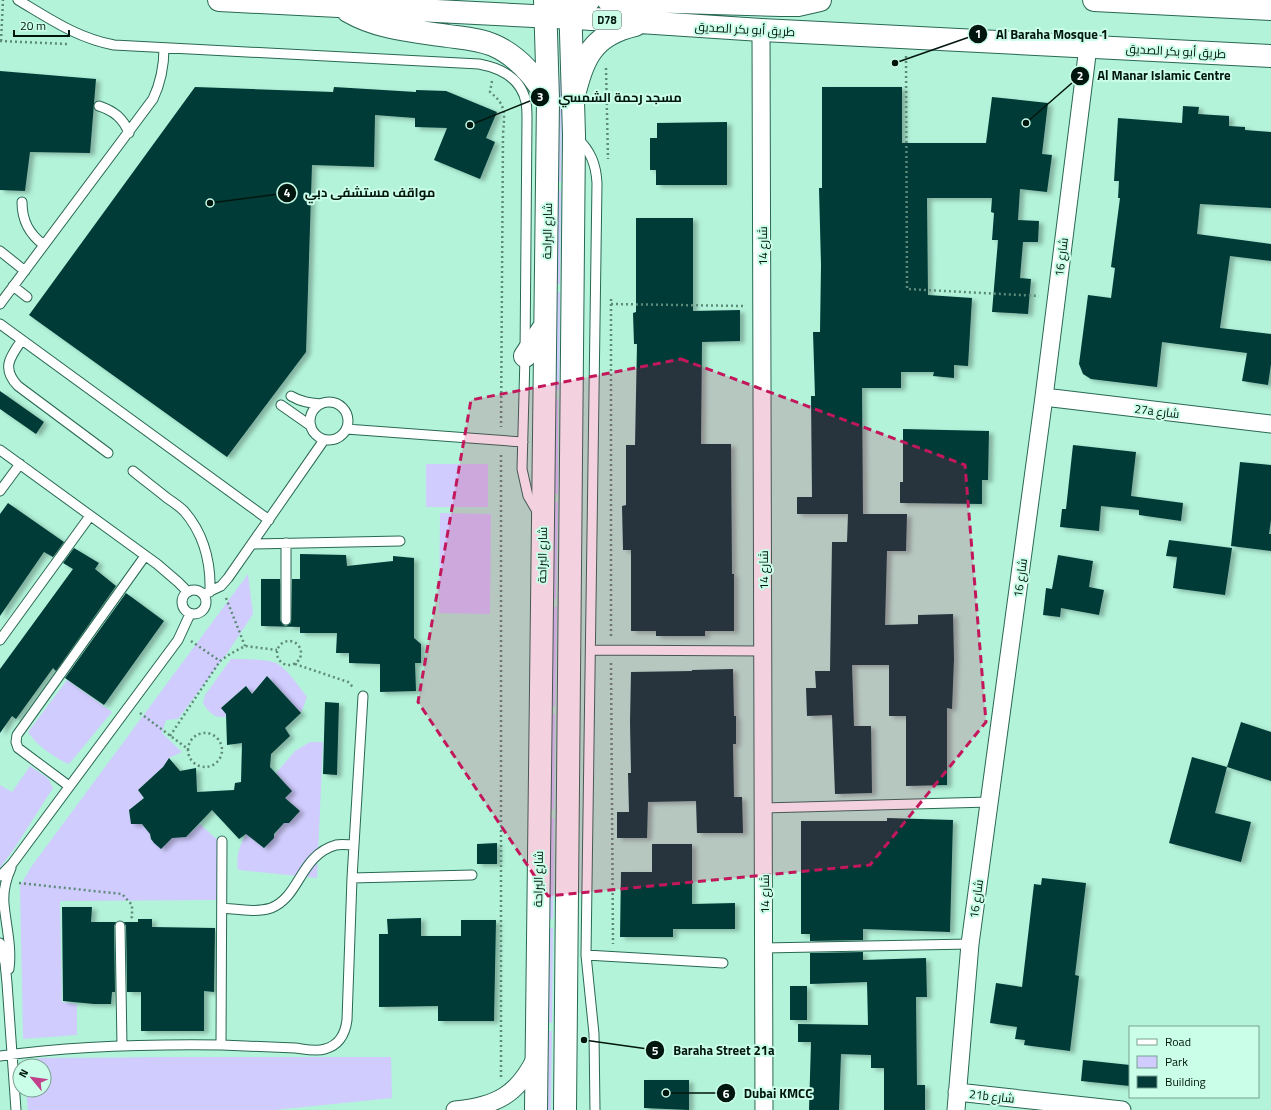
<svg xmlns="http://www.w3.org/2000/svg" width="1271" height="1110" font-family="'Titillium Web',Cairo,sans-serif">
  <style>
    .green { fill: #d0ccfe }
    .building { fill: #043b38; filter: url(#shadow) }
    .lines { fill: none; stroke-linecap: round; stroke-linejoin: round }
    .service-casing { stroke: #296853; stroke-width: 11 }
    .minor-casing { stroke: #296853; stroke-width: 19 }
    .tertiary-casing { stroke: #296853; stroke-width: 24 }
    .primary-casing { stroke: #296853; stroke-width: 24 }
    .path { stroke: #5e8a79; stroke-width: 2.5; stroke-dasharray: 2 3; stroke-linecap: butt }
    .service { stroke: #fff; stroke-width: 9 }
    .minor { stroke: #fff; stroke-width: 17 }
    .tertiary { stroke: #fff; stroke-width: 22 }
    .primary { stroke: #fff; stroke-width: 22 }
    .marked { fill: #c2185b; fill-opacity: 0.2; stroke: #c2185b; stroke-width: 3; stroke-dasharray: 8 5; stroke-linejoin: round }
    .labels { text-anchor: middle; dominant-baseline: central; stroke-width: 4; stroke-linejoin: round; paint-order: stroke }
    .shield { fill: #cafee9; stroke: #3d5c50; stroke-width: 1 }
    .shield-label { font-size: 11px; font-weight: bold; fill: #00160e }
    .street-label { font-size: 12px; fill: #00160e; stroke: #cafee9 }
    .leader { fill: none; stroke: #00160e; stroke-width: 1.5 }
    .callout-dot { fill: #00160e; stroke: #cafee9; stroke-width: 1.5 }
    .mark-label { font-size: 12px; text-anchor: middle; font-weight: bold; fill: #fff }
    .callout-label { font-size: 13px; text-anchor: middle; font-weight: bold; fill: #00160e; stroke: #cafee9; stroke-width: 4; stroke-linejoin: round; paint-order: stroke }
  </style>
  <defs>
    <filter id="shadow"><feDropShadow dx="4.5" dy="2.5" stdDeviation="2" flood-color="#0004"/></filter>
  </defs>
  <rect width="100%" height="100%" fill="#b3f3da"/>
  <!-- green -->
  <path class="green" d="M558,79H562L561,182H557Z
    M556,191H561L560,284H555Z
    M555,292H560L559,390H555Z
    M554,399H558V494H553Z
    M426,464H488V507H426Z
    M553,502H558L556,599H552Z
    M440,513L491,514L490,614L439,613Z
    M248,574L253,614L228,652L178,719L166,720L162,733L182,752L169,758L163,767L138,790L144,798L129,810L130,819L143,825L150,834L151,839L158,846L177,833L179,837H186L200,824L214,837L221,841L219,900L60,901L62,1002L77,1004V1035L23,1039L20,886L31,867Z
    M552,607H557L555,706H551Z
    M231,659C242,659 270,659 278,664C289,671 299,687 307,697L301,713L267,676L252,694L246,686L221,708L228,716C216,720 209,713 203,703L205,695Z
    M67,680L112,712L69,764C56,759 35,744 28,732Z
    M551,714H555L554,809L550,810Z
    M310,742H323L317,878L238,870C236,856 239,847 246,834L264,848C272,840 276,832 284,823H289L300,811L285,798L291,791L276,773L295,751Z
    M30,766L48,778L53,788L14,849L0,868V785L12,792Z
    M550,818H554L553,919H549Z
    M549,928H553L552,1023H548Z
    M548,1031H552L551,1110H547Z
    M173,1057H391L392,1098L274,1110H28L26,1090H44V1066H27L31,1060L40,1058Z"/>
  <!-- building -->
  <path class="building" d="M0,71L96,79L90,153L30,152L25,191L0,190Z
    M195,87L333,92L334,87L416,92V90L446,91L497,112L486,138L495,142L480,179L434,160L447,128L415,127V118L375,115L374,167L312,165L306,352L227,457L29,315Z
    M822,87H902V143H986L992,97L1048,103L1042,154L1052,155L1047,192L1020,189L1018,220L1039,221L1038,242H1023L1020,278L1031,279L1028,314L992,312L998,240H992L994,213L991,212L992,198H927L928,295L972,298L968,366L954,365V378L933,376L934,372H901V388H862L863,514H907L906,551H887L885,625L918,624V615L953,614L954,659L952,709L947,708V785L906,786V716H889V665H852L854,726H871L872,793L835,794L832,715L807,716L806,688H816L815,671H830L832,542H847L848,514H797V497H812L811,396H815L813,332H820L821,265L819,188H822Z
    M1183,106L1199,107L1198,114L1229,116V126L1245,127V130L1271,132V208L1200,204L1197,234L1271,244V261L1230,256L1220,328L1271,334V364L1268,385L1242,381L1247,353L1162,342L1157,387L1091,379L1083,374L1079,364L1088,295L1111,298L1115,268L1111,267L1120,198H1118L1119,181H1114L1118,118L1182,123Z
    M727,122V185H656V170H650V138H657V123Z
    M636,218H693V311L740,310V341L702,342L701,444H731L732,574H734V631H705V636H656V631H631V550H623L622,506L626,505V445H635L637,344H634L633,313L636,312Z
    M0,391L44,422L36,434L0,409Z
    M903,429L989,431L988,480H982V504L900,503V482H903Z
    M1073,445L1136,452L1131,496L1183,503L1181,521L1139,515V510L1101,506L1099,531L1060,527L1062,509H1066Z
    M1240,462L1271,465V520L1269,534H1271V551L1231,546Z
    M8,503L64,542L53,557L44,552L0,616V514Z
    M1169,540L1232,548L1225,595L1173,588L1177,557L1166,556Z
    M74,548L99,563L95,569L116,586L56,671L53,668L16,719L12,716L0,733V669L73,569L63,563Z
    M300,554L346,555L347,566L393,561V556L414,558V638L421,644V663H415L416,691L380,692V664L349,663V653H336L337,633H300V627L261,626V579H280V620L283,625L286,626L291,623L292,579H300Z
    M1058,555L1093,561L1089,587L1104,590L1099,615L1061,608L1060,617L1043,615L1046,588L1052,589Z
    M126,593L164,621L104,705L65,678Z
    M733,669L734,716H736V744H733L734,797H742L743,833H697L696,801L648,802L647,838H617V812H629L628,773H631L630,722L631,672L692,671V670Z
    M267,676L301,713L285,728L290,736L271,754L270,767L292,791L285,798L300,811L289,823H284L274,834V838L264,848L246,834L239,839L212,810L186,837L172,838L161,849L154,843L151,839L150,834L142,824H131L129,810L144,798L138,790L163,767L169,758L180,771L196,768L197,792L234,790L235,783L241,782L242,743L227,745L226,714L221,708L246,686L252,694Z
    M325,702L339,703L337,775L323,774Z
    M1241,722L1271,732V781L1227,767Z
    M1192,757L1227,767L1215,813L1251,822L1241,862L1169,843Z
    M887,818L953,820L950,932L863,929V940L810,941V934H801V821H887Z
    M497,843V864H477V844Z
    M652,844H692V904L735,903V929H673V937H620L621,872H652Z
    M1042,878L1086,883L1075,975L1079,976L1070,1051L1024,1045L1025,1040L1015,1039L1017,1027L990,1023L996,983L1022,987L1034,884L1041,885Z
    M62,907H92L91,922H116L114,926L115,992H112L111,1004H94L63,1001Z
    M421,918V936H461V920H496L494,1021H438V1006L379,1007V934H388L387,919Z
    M138,919H152V927L215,928L214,992L204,991V1031H141V992H127L126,926L124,922H138Z
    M863,952V960L926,958L927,997H916L917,1085H925V1110H884V1068H871V1055L841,1054L839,1110H809L811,1042H798V1024L868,1025L867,982L810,984V953Z
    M790,986H807V1020H790Z
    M1083,1060L1130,1065V1086L1081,1081Z
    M644,1080H689V1110L644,1108Z"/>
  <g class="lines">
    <!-- service casing -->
    <g class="service-casing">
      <path id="service" d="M18,0C50,19 77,38 114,45L479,64C501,68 521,78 526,102C527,108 527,113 527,119L525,356L522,469L528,496L538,513
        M99,106C114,111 123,118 129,133
        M577,138C591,151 596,165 597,183L586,955L594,1034L595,1110
        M22,202C22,221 29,234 44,245
        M0,251L25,271
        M13,286L27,297
        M0,304L153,99C161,82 164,66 164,48
        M0,324L269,520
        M22,340C10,357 1,368 18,386L108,453
        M291,396C301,402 310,403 321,404
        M310 421a19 19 0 1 1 38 0a19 19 0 1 1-38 0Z
        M281,405L311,426
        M346,429L523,442
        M0,450L157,564L178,582L188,592
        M133,471C144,480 156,489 167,498C173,502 179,506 184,511C204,534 211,562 210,592
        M0,491L20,464
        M286,543V620
        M252,544L400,541
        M182 602a12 12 0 1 1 24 0a12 12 0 1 1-24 0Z
        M204,594L221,586L228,578L324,440
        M0,640L90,516
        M591,650L763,651
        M69,786L18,748L16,742L17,735L145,556
        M763,808L990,802
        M0,876L12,864L178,640L190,614
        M352,878L472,875
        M222,908C237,909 256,913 271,908C300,897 300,855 336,845C341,844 349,845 354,845
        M120,926L122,1046
        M0,943L5,963L7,983L16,1110
        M764,948L970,944
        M586,955L723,963
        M9,969C12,947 6,926 4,904C3,892 6,879 11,868
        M221,1045L222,841
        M0,1056C73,1046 148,1044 222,1045C246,1046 270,1047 295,1048C304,1049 316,1052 325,1049C339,1045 345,1035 347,1020L352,878L363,696"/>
    </g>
    <!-- minor casing -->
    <g class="minor-casing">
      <path id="minor" d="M761,30L764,1110
        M1044,397L1271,424
        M957,1092L1122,1110
        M455,1110C496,1106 518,1095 536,1057
        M956,1110L970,944L1044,397L1088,47"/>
    </g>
    <!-- tertiary casing -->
    <g class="tertiary-casing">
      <path id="tertiary" d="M525,356L545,326
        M536,1110L548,99L545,0
        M565,1110L574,135L570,0"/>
    </g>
    <!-- primary casing -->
    <g class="primary-casing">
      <path id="primary" d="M219,0L594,19L761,30L1271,56
        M589,0L583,4L582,12L586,18L590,19
        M608,0L781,5H798L820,0
        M1094,0L1271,9
        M348,11C379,29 414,31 448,36C463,38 479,39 493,45C518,56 535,76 548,99
        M546,17C549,8 553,4 562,0
        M573,99C583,59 591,35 635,25"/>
    </g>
    <!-- path -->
    <path class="path" d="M0,41L67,44
      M1,41L3,0
      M906,56L907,289L1039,296
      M606,68L608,159
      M492,81L490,92C508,106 504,116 503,135L501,427
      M611,304L744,306
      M226,598L245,646
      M611,636V297
      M277 653a12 12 0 1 1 24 0a12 12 0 1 1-24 0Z
      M191,641L220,661
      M611,663L613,944
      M295,664L348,682L353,687
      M140,713L188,749
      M188 750a17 17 0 1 1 34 0a17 17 0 1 1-34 0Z
      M170,736L220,661L230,654L245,646L277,650
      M19,883L122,894L132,905V917L130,918
      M501,1077V454"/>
    <!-- service -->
    <use href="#service" class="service"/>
    <!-- minor -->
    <use href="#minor" class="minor"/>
    <!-- tertiary -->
    <use href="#tertiary" class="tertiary"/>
    <!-- primary -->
    <use href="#primary" class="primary"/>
  </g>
  <!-- marked area -->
  <path class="marked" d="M681,359L965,465L986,722L870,865L548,896L418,702L471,400Z"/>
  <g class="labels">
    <!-- shield labels -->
    <rect class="shield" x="593" y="11" width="28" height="18" rx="3"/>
    <g class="shield-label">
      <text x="607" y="20">D78</text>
    </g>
    <!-- street labels -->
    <g class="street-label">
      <text transform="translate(745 29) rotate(3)">طريق أبو بكر الصديق</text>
      <text transform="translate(1176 51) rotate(3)">طريق أبو بكر الصديق</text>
      <text transform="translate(547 231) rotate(-89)">شارع البراحة</text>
      <text transform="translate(762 246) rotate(-90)">شارع 14</text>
      <text transform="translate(1061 257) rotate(-83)">شارع 16</text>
      <text transform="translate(1157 411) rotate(7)">27a شارع</text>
      <text transform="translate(542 555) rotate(-89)">شارع البراحة</text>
      <text transform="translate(763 570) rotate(-90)">شارع 14</text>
      <text transform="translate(1020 578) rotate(-82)">شارع 16</text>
      <text transform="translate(538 879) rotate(-89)">شارع البراحة</text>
      <text transform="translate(764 894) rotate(-90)">شارع 14</text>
      <text transform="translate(976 899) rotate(-82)">شارع 16</text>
      <text transform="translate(992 1096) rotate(6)">21b شارع</text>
    </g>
  </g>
  <!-- callouts -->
  <path class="leader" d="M895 63L978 34M1026 123L1080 76M470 125L540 97M210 203L287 193M584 1040L655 1050M666 1093L726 1093"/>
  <g class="callout-dot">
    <circle cx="895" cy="63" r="4"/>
    <circle cx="1026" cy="123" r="4"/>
    <circle cx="470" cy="125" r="4"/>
    <circle cx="210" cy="203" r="4"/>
    <circle cx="584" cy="1040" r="4"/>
    <circle cx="666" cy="1093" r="4"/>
    <circle cx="978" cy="34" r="10"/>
    <circle cx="1080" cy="76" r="10"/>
    <circle cx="540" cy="97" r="10"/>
    <circle cx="287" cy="193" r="10"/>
    <circle cx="655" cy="1050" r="10"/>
    <circle cx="726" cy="1093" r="10"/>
  </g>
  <g class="mark-label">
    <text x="978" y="38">1</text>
    <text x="1080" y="80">2</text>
    <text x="540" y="101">3</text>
    <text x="287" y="197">4</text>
    <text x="655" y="1055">5</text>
    <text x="726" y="1098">6</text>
  </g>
  <g class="callout-label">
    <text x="1052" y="39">Al Baraha Mosque 1</text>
    <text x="1164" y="80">Al Manar Islamic Centre</text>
    <text x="620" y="102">مسجد رحمة الشمسي</text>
    <text x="370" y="197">مواقف مستشفى دبي</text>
    <text x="724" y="1055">Baraha Street 21a</text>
    <text x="778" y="1098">Dubai KMCC</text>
  </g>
  <!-- legend -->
  <rect x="1129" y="1026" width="130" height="72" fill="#cafee9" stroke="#79a191"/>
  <rect x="1137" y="1039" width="20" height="6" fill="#ffffff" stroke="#79a191"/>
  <text x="1165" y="1046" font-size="12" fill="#00160e">Road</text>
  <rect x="1137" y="1056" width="20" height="12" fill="#d0ccfe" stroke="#79a191"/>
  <text x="1165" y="1066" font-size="12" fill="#00160e">Park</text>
  <rect x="1137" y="1076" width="20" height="12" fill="#043b38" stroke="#79a191"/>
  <text x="1165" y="1086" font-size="12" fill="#00160e">Building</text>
  <!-- north arrow -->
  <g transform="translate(32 1078) rotate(299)"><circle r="19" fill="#cafee9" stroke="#79a191"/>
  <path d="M0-3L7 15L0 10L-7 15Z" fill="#c1418b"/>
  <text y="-6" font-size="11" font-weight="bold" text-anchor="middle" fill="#00160e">N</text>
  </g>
  <!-- scale -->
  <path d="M14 30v6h55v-6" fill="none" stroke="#00160e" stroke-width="2"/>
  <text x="20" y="30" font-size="12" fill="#00160e" stroke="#cafee9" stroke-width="3" paint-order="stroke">20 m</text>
</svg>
